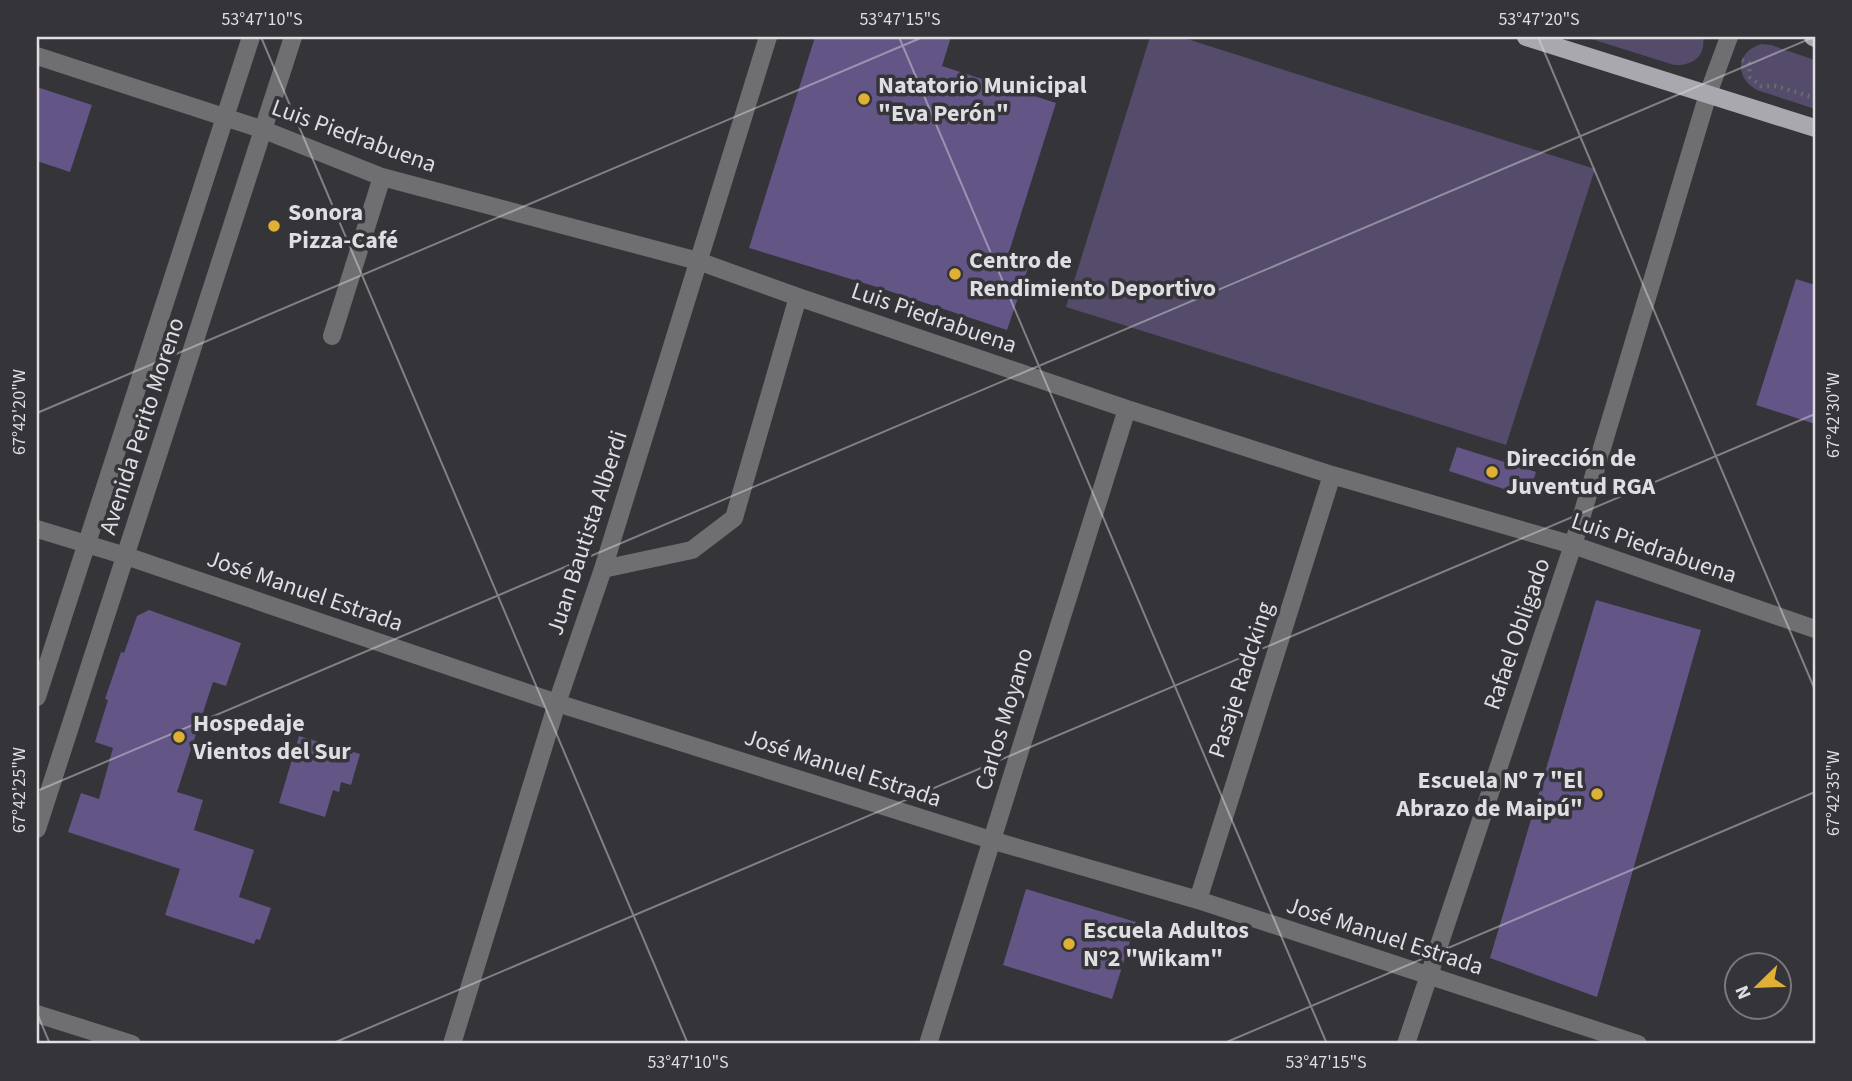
<svg xmlns="http://www.w3.org/2000/svg" width="1852" height="1081" font-family="'Source Sans 3',sans-serif">
  <style>
    .green { fill: #544c6a }
    .building { fill: #635586 }
    .lines { fill: none; stroke-linecap: round; stroke-linejoin: round }
    .path { stroke: #6b6a6e; stroke-width: 4.5; stroke-dasharray: 2 5; stroke-linecap: butt }
    .minor { stroke: #6f6f72; stroke-width: 18 }
    .major { stroke: #a9a8ae; stroke-width: 18 }
    .ticks { fill: none; stroke: #dfdee2; stroke-width: 2; stroke-opacity: 0.45 }
    .poi-dot { fill: #e0b034; stroke: #353439; stroke-width: 2.5 }
    .labels { text-anchor: middle; dominant-baseline: central; stroke-width: 7; stroke-linejoin: round; paint-order: stroke }
    .poi-label { font-size: 24px; font-weight: bold; fill: #dfdee2; stroke: #353439; text-anchor: start }
    .street-label { font-size: 24px; fill: #dfdee2; stroke: #353439 }
    .neatline { fill: none; stroke: #dfdee2; stroke-width: 2.5 }
    .ticks-label { font-size: 18px; text-anchor: middle; fill: #dfdee2 }
  </style>
  <rect width="100%" height="100%" fill="#353439"/>
  <!-- green -->
  <path class="green" d="M1150,37H1181L1595,169L1506,445L1066,307Z
    M1585,37H1703C1706,56 1693,66 1674,65Z
    M1761,44L1771,45L1815,60V109L1757,90C1734,77 1736,52 1761,44Z"/>
  <!-- building -->
  <path class="building" d="M815,37H951L942,66L1056,103L1009,252L1031,259L1007,330L880,288L749,248Z
    M37,87L92,105L70,172L37,161Z
    M1796,279L1815,285V424L1756,405Z
    M1457,447L1536,472L1528,497L1449,471Z
    M1596,600L1701,630L1597,997L1490,958Z
    M149,610L241,643L226,686L213,682L177,792L203,800L194,830L254,850L239,897L271,908L260,940L256,939L254,944L165,915L180,869L68,832L81,793L99,799L113,748L95,742L108,700L105,699L121,652L124,653L137,616Z
    M299,736L360,754L351,785L341,782L339,792L333,790L325,817L279,803Z
    M1026,889L1136,922L1112,999L1003,965Z"/>
  <g class="lines">
    <!-- path -->
    <path class="path" d="M1742,60L1749,63L1750,77L1761,86H1776L1815,98"/>
    <!-- minor -->
    <path class="minor" d="M37,56L264,130L382,177L698,261L798,297L1127,409L1332,475L1573,545L1815,629
      M332,336L382,177
      M37,529L126,556L557,703L991,840L1198,900L1638,1044
      M603,569L692,550L734,518L798,297
      M37,697L251,37
      M37,829L293,37
      M1198,900L1332,475
      M37,1014L132,1044
      M452,1044L557,703L603,569L768,37
      M928,1044L1127,409
      M1406,1044L1573,545L1708,94L1729,37"/>
    <!-- major -->
    <path class="major" d="M1526,37L1815,128
      M1813,37L1815,38"/>
  </g>
  <!-- ticks -->
  <path class="ticks" d="M261,37L688,1044M899,37L1327,1044M1538,37L1815,690M37,413L923,37M37,791L1814,37M37,1013L50,1044M331,1044L1815,414M1222,1044L1815,792"/>
  <!-- markers -->
  <g class="poi-dot">
    <circle cx="864" cy="99" r="7"/>
    <circle cx="274" cy="226" r="7"/>
    <circle cx="955" cy="274" r="7"/>
    <circle cx="1492" cy="472" r="7"/>
    <circle cx="179" cy="737" r="7"/>
    <circle cx="1597" cy="794" r="7"/>
    <circle cx="1069" cy="944" r="7"/>
  </g>
  <g class="labels">
    <!-- poi labels -->
    <g class="poi-label">
      <text x="878" y="85">Natatorio Municipal<tspan x="878" dy="28">"Eva Perón"</tspan></text>
      <text x="288" y="212">Sonora<tspan x="288" dy="28">Pizza-Café</tspan></text>
      <text x="969" y="260">Centro de<tspan x="969" dy="28">Rendimiento Deportivo</tspan></text>
      <text x="1506" y="458">Dirección de<tspan x="1506" dy="28">Juventud RGA</tspan></text>
      <text x="193" y="723">Hospedaje<tspan x="193" dy="28">Vientos del Sur</tspan></text>
      <text x="1583" y="780" text-anchor="end">Escuela Nº 7 "El<tspan x="1583" dy="28">Abrazo de Maipú"</tspan></text>
      <text x="1083" y="930">Escuela Adultos<tspan x="1083" dy="28">N°2 "Wikam"</tspan></text>
    </g>
    <!-- street labels -->
    <g class="street-label">
      <text transform="translate(354 136) rotate(20)">Luis Piedrabuena</text>
      <text transform="translate(934 318) rotate(19)">Luis Piedrabuena</text>
      <text transform="translate(142 426) rotate(-72)">Avenida Perito Moreno</text>
      <text transform="translate(587 533) rotate(-72)">Juan Bautista Alberdi</text>
      <text transform="translate(1654 548) rotate(19)">Luis Piedrabuena</text>
      <text transform="translate(305 591) rotate(19)">José Manuel Estrada</text>
      <text transform="translate(1517 634) rotate(-71)">Rafael Obligado</text>
      <text transform="translate(1241 680) rotate(-72)">Pasaje Radcking</text>
      <text transform="translate(1004 719) rotate(-73)">Carlos Moyano</text>
      <text transform="translate(843 768) rotate(18)">José Manuel Estrada</text>
      <text transform="translate(1385 936) rotate(18)">José Manuel Estrada</text>
    </g>
  </g>
  <!-- border -->
  <rect width="1852" height="1081" fill="none" stroke="#353439" stroke-width="77"/>
  <!-- north arrow -->
  <g transform="translate(1758 986) rotate(247)"><circle r="33" fill="#353439" stroke="#79787d" stroke-width="2"/>
  <path d="M0-5L12 26L0 18L-12 26Z" fill="#e0b034"/>
  <text y="-10" font-size="19" font-weight="bold" text-anchor="middle" fill="#dfdee2">N</text>
  </g>
  <rect x="38" y="38" width="1776" height="1004" class="neatline"/>
  <g class="ticks-label">
    <text x="262" y="25">53°47'10"S</text>
    <text x="900" y="25">53°47'15"S</text>
    <text x="1539" y="25">53°47'20"S</text>
    <text transform="translate(19 412) rotate(-90)" y="6">67°42'20"W</text>
    <text transform="translate(1833 415) rotate(-90)" y="6">67°42'30"W</text>
    <text transform="translate(19 790) rotate(-90)" y="6">67°42'25"W</text>
    <text transform="translate(1833 793) rotate(-90)" y="6">67°42'35"W</text>
    <text x="688" y="1068">53°47'10"S</text>
    <text x="1326" y="1068">53°47'15"S</text>
  </g>
</svg>
